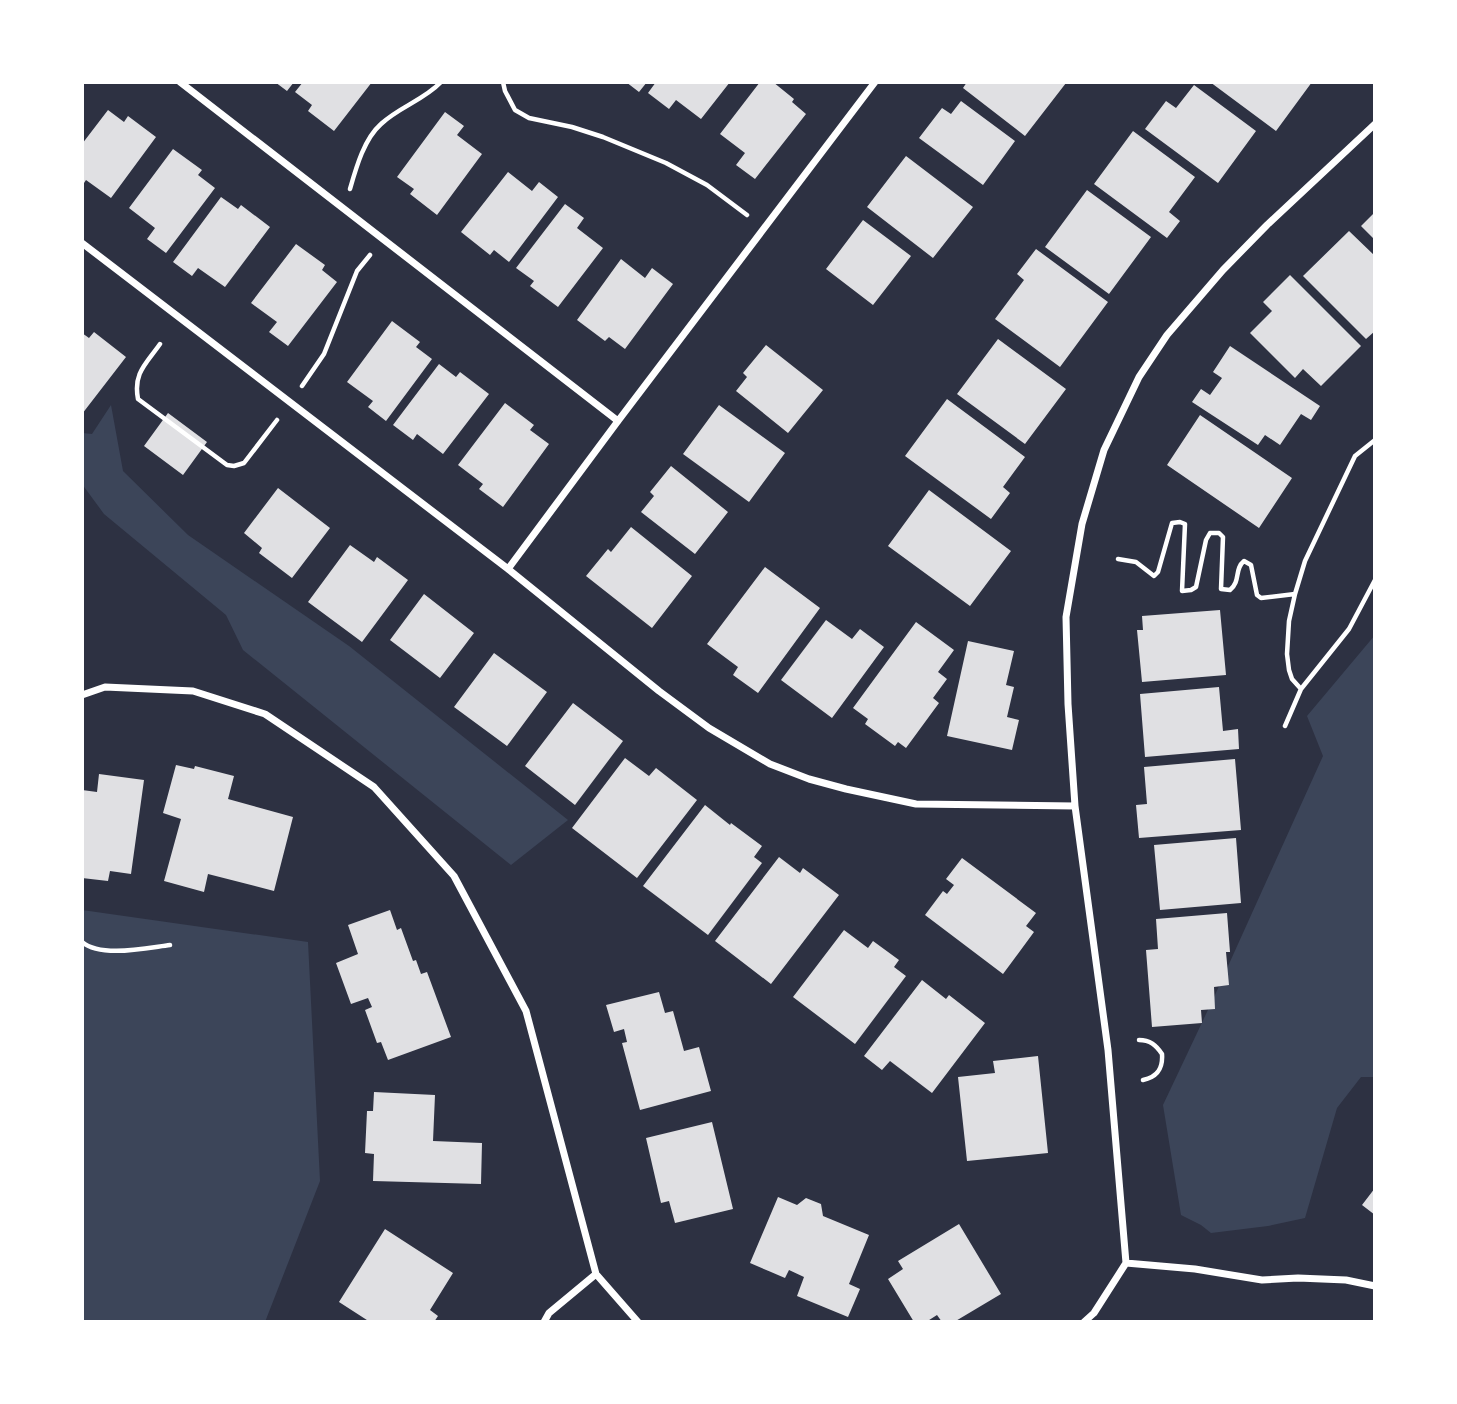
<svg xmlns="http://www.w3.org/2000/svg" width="1457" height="1404" font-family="'PT Serif',serif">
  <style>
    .green { fill: #3c4559 }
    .building { fill: #e0e0e3 }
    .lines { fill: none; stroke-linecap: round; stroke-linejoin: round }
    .path { stroke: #fff; stroke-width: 4.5 }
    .minor { stroke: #fff; stroke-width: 7 }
  </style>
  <rect width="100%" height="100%" fill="#2d3142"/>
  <!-- green -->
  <path class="green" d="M111,405L123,471L188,535L349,646L568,820L511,865L243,650L226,615L104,514L82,484V433L92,434Z
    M1375,635V1077H1361L1337,1108L1305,1218L1268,1226L1211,1233L1201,1225L1181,1215L1163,1105L1215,995L1323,756L1307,716Z
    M82,910L308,942L320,1181L265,1322H82Z"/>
  <!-- building -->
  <path class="building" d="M275,82H294L287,91Z
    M303,82H372L334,131L308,111L312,105L295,92Z
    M626,82H647L639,92Z
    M656,82H730L701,119L676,100L669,109L648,93Z
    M760,82H773L794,99L792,102L806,114L755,179L736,165L745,153L720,134Z
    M967,82H1064L1066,83L1025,136L963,88Z
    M1210,82H1312L1276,131Z
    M1194,85L1256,131L1218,183L1145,129L1166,101L1176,108Z
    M961,101L1015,141L983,185L919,138L942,108L951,114Z
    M108,110L124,122L128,116L156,137L111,198L86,180L82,186V144Z
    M445,112L464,126L457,135L482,154L437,215L410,194L414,189L397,177Z
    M1133,131L1195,177L1169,212L1180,221L1167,238L1094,184Z
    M173,149L202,170L198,175L215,188L166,253L147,239L155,228L129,208Z
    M906,156L973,207L933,258L867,207Z
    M508,172L532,191L539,182L558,197L509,262L494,250L490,255L461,232Z
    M1087,190L1151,237L1109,294L1045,247Z
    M221,197L238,209L241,205L270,227L225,287L198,268L192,276L173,262Z
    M565,204L584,218L577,228L603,248L558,307L530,286L534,281L516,268Z
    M1375,212V240L1361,226Z
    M863,220L911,256L873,305L826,269Z
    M1349,231L1375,256V331L1366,339L1303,276Z
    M296,244L325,265L322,270L337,282L288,346L269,332L277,322L251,303Z
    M1036,249L1108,302L1060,367L995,319L1024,280L1017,274Z
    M621,259L645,278L652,268L673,284L625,349L609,337L605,341L577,320Z
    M1290,275L1361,346L1321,386L1303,369L1295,378L1250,333L1272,311L1263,302Z
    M392,321L420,342L416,347L432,359L386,421L368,407L373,401L347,382Z
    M94,332L126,357L82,414V333L89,338Z
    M998,339L1066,389L1025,444L957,394Z
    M766,345L823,390L788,433L736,391L747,377L743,373Z
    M1230,346L1320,406L1311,420L1301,414L1280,445L1265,435L1258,445L1192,402L1201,389L1210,395L1222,378L1213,372Z
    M439,364L456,377L460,372L489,394L443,454L417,434L413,440L393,425Z
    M947,399L1025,457L1003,487L1010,493L991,519L905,456Z
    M505,403L534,425L530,430L549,444L503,507L479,489L483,484L458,465Z
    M719,405L785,453L749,502L683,454Z
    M168,413L207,442L183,475L144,446Z
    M1200,415L1292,478L1259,528L1167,465Z
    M671,466L728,512L695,554L641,512L654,496L650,492Z
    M278,488L330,528L292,578L259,553L262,548L244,533Z
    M929,490L1011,551L970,606L888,546Z
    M631,527L692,576L652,628L586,576L608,549L611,552Z
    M350,545L374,562L377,557L408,580L362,642L308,602Z
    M765,567L820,608L758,693L733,675L738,667L707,644Z
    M424,594L474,633L440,678L390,640Z
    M1220,610L1226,675L1142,682L1137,630H1143L1142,616Z
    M826,620L852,639L860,629L884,647L832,718L781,680Z
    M916,622L954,650L938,672L947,679L933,698L939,703L906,748L898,742L895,746L865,724L868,719L853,708Z
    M968,641L1014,651L1006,685L1014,687L1007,717L1019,720L1012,750L947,736Z
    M494,653L547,692L507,746L454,707Z
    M1219,687L1223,731L1238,729L1239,749L1145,757L1140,694Z
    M573,703L623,741L575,805L525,766Z
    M625,758L649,776L656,768L697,800L637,878L572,828Z
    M1235,759L1241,830L1139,838L1136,805L1147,804L1144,767Z
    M176,765L194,769L195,766L234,776L228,799L293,817L274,891L208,874L204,892L164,881L181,819L163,813Z
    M99,774L144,780L131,874L110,871L108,881L82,878V790L97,792Z
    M705,805L730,825L731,823L762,846L754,857L762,863L708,935L643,886Z
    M1236,838L1241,903L1160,910L1154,845Z
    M779,857L800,873L803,868L839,895L771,984L715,941Z
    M962,858L1036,913L1026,926L1034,932L1003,974L925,915L943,891L947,894L954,885L946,879Z
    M390,910L397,930L401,928L413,961L416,960L421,974L427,972L451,1037L388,1060L381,1042L377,1043L365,1010L372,1007L368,998L351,1004L336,963L358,954L348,925Z
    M1227,913L1230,952H1226L1229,985L1214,987L1215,1009L1201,1010L1202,1023L1152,1027L1146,950L1158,949L1156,919Z
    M844,930L868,948L873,941L899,960L894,967L906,976L855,1044L793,997Z
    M922,980L946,999L949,995L985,1023L932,1093L890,1061L882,1070L864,1056Z
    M659,992L665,1013L673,1011L684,1051L699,1047L711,1091L640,1110L622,1043L627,1042L624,1029L614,1032L606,1005Z
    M1038,1056L1048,1153L967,1161L958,1077L995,1073L993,1061Z
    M374,1092L435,1095L433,1141L482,1143L481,1184L373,1181L374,1154L365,1153L367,1111H373Z
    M712,1122L733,1209L675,1223L669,1201L661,1203L646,1138Z
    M1375,1188V1215L1362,1205Z
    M778,1197L797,1205L806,1198L821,1204L823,1216L869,1235L849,1284L860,1289L848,1317L797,1296L804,1277L789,1270L785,1278L750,1263Z
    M959,1224L1001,1294L954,1322H942L937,1315L926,1322H914L888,1279L903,1269L898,1261Z
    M385,1229L453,1273L430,1310L438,1316L434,1322H370L339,1302Z"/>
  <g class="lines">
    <!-- path -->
    <path class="path" d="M503,82L505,91L515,110L529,118L572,127L603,137L666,163L707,185L747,215
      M350,189C356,168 364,139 381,124C399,107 424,100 441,82
      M160,344C146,364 133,373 138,399L227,465L234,466L244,463L277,420
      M302,386L324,354L357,271L370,255
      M1118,559L1136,562L1154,576L1158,572L1172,523L1180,522L1185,524L1182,591L1191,590L1196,587L1206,540L1210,533H1219L1223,537L1221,589L1230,590C1241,581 1234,569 1244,561L1251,565L1257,595L1261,598L1295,594
      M1301,689L1292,679L1289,670L1287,654L1289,621L1295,594L1305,561L1355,456L1375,440
      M1285,726L1301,689L1349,629L1375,580
      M82,942C101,958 146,948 170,945
      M1139,1040C1150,1040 1156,1045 1162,1054C1163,1068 1158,1077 1143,1080"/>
    <!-- minor -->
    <path class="minor" d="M180,82L618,421
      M82,243L508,569L659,691L709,728L770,764L809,779L846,789L916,804L1075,806
      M508,569L618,421L875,82
      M82,695L105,687L193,691L265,714L374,787L454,876L526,1011L596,1274L638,1322
      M1126,1263L1195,1269L1262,1280L1298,1278L1346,1280L1375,1286
      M544,1322L549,1313L596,1274
      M1084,1322L1094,1313L1126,1263L1108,1050L1075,806L1068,704L1066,617L1082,524L1104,450L1139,377L1167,335L1223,270L1267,225L1375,124"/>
  </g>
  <!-- border -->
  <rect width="1457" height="1404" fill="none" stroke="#ffffff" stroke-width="168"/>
</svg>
